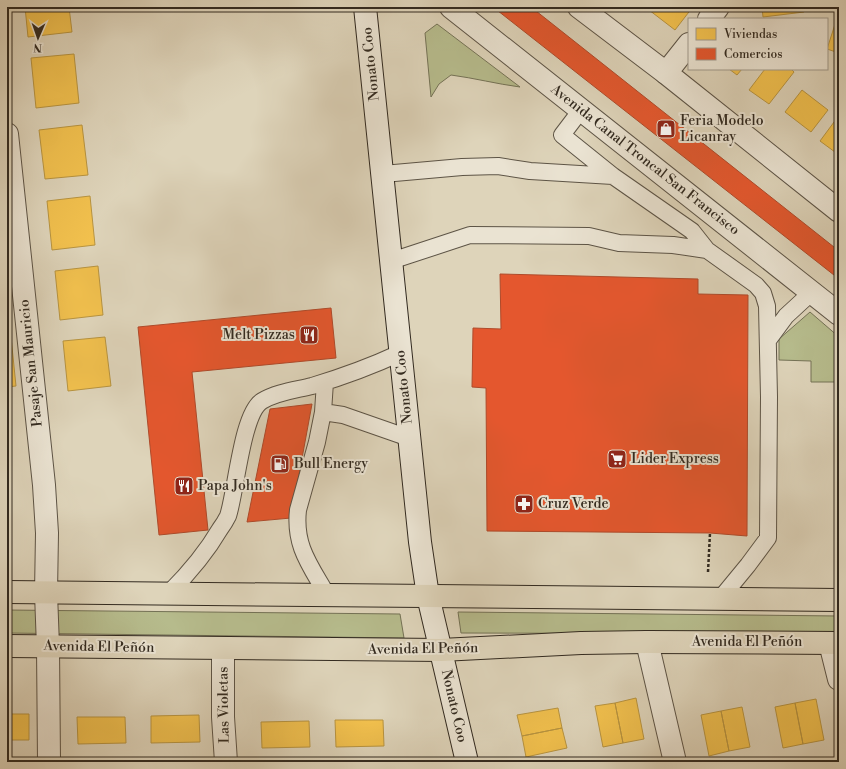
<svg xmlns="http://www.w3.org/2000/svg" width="846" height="769" font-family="'Libre Bodoni',serif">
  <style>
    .green { fill: #b6bb8c; stroke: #747256 }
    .homes { fill: #f2c14e; stroke: #b89440 }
    .shops { fill: #e4572e; stroke: #af4a2a }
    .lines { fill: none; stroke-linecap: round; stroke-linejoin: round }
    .service-casing { stroke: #5d5446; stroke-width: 18 }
    .minor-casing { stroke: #5d5446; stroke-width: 24 }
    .tertiary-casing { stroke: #5d5446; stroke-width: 24 }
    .secondary-casing { stroke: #322a20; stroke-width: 24 }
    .primary-casing { stroke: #322a20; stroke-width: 24 }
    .path { stroke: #322a20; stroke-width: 2.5; stroke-dasharray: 3 2; stroke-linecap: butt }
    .service { stroke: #eae3d2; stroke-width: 16 }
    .minor { stroke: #eae3d2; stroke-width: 22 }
    .tertiary { stroke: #eae3d2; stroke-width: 22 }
    .secondary { stroke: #eae3d2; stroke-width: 22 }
    .primary { stroke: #ded4ba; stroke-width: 22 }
    .labels { text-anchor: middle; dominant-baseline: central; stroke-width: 4; stroke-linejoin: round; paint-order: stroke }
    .street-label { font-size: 14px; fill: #322a20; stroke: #eae3d2 }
    .poi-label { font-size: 14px; fill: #322a20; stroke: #eae3d2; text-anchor: start }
  </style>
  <rect width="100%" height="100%" fill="#ded4ba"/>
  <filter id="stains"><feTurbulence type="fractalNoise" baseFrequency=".005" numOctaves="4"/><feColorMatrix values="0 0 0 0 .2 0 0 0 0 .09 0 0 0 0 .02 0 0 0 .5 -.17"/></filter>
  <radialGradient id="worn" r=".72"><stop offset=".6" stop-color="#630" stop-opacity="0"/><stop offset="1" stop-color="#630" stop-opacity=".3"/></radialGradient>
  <!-- green -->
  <path class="green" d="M437,24L520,87C497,84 474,78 451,75L439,84L431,97L425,33Z
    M810,312L839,337V382H811V361L779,360V339Z
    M7,610L400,614L404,638L7,633Z
    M458,612L839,616V634L461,633Z"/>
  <!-- homes -->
  <path class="homes" d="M25,7H69L72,32L28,37Z
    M651,7H691L692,8L675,30L649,10Z
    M762,7H804V12L763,17Z
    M839,12V53L827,49Z
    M74,54L79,103L36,108L31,58Z
    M729,69H742L737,75Z
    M765,69H791L794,72L769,104L749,90Z
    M802,90L828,110L811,132L785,112Z
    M837,118L839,120V155L820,141Z
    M82,125L88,175L45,179L39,130Z
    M90,196L95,245L52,250L47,201Z
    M98,266L103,315L60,320L55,271Z
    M7,337H11L16,386L7,387Z
    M105,337L111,386L68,391L63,341Z
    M636,698L644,739L623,743L615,703Z
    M816,699L824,740L803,744L795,703Z
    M615,703L623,743L603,747L595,706Z
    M795,703L803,744L783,748L775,707Z
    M742,707L750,747L729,751L721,711Z
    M558,708L562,728L522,736L517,715Z
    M721,711L729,751L709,756L701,715Z
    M7,714H29V740H7Z
    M199,715L200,742L151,743V716Z
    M77,717H125L126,743L78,744Z
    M335,720H383L384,746L336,747Z
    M309,721L310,747L262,748L261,722Z
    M562,728L567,748L526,757L522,736Z"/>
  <!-- shops -->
  <path class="shops" d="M493,7H531L839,251V279Z
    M500,274L698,279V294L748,295L747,536L710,533L487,531L486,388L472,387L473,328L501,329Z
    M331,308L336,358L192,372L208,530L159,535L138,327Z
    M312,404L291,518L247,522L270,409Z"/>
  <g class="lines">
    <!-- service casing -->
    <g class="service-casing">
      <path id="service" d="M581,110L562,135L613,176L692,231L707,250L756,285L763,293L767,306L769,397L768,538L748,565L720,599
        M383,174L462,167L498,166L530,171L613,176
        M391,261L470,235L589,236L619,243L673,245L707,250
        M769,339L786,316L812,292
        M325,382L323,412L317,442L298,510C294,546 310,565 327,595
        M323,412L343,415L409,438
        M169,593C189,573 206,553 220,529C223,525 226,520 228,516C236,492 242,413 262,401C277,392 296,390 312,386C342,377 372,366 400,353"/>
    </g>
    <!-- minor casing -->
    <g class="minor-casing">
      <path id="minor" d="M709,19L718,7
        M666,73L689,44
        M7,134L44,485L47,533L46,593L48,647L49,762
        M647,642L675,762
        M830,643L839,679
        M223,649V717L226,762"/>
    </g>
    <!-- tertiary casing -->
    <g class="tertiary-casing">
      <path id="tertiary" d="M451,7L839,314
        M579,7L666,73L839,211"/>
    </g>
    <!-- secondary casing -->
    <g class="secondary-casing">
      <path id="secondary" d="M365,7L420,542L428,596L467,762"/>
    </g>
    <!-- primary casing -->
    <g class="primary-casing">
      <path id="primary" d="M7,592L839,600
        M7,646L441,650L581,643L647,642L839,643"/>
    </g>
    <!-- path -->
    <path class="path" d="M708,572L710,533"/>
    <!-- service -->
    <use href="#service" class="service"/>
    <!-- minor -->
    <use href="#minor" class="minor"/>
    <!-- tertiary -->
    <use href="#tertiary" class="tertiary"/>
    <!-- secondary -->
    <use href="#secondary" class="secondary"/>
    <!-- primary -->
    <use href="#primary" class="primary"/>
  </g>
  <!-- icons -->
  <defs>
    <g id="shop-square" transform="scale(1)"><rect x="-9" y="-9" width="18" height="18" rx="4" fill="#8f2418" stroke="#eae3d2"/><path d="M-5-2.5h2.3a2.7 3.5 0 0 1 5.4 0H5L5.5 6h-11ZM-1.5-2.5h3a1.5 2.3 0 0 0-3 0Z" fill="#fff"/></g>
    <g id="restaurant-square" transform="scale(1)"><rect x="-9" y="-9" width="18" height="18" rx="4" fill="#8f2418" stroke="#eae3d2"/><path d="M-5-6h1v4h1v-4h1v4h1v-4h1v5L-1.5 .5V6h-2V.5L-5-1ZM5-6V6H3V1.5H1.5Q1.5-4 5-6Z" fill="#fff"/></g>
    <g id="supermarket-square" transform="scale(1)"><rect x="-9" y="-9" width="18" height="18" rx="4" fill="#8f2418" stroke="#eae3d2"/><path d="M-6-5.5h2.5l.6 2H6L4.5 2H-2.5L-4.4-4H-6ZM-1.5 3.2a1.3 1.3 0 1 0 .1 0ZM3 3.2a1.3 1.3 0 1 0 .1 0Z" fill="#fff"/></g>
    <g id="fuel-square" transform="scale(1)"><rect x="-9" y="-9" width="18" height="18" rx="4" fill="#8f2418" stroke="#eae3d2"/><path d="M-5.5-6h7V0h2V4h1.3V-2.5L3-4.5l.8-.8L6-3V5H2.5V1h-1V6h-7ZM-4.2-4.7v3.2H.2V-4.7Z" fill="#fff"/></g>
    <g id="pharmacy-square" transform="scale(1)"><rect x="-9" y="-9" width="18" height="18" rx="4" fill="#8f2418" stroke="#eae3d2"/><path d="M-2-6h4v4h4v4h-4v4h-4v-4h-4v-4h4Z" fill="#fff"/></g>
  </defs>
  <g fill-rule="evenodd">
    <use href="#shop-square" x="666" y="129"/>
    <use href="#restaurant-square" x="309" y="335"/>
    <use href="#supermarket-square" x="617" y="459"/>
    <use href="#fuel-square" x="280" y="464"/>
    <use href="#restaurant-square" x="184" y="486"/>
    <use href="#pharmacy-square" x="524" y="504"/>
  </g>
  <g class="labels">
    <!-- street labels -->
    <g class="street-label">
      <text transform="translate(371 64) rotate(-96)">Nonato Coo</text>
      <text transform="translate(645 160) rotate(38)">Avenida Canal Troncal San Francisco</text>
      <text transform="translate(31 363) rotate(-96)">Pasaje San Mauricio</text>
      <text transform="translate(404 387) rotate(-96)">Nonato Coo</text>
      <text x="747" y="642">Avenida El Peñón</text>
      <text transform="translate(99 647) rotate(1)">Avenida El Peñón</text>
      <text transform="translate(423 649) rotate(-1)">Avenida El Peñón</text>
      <text transform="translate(224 705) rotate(-91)">Las Violetas</text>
      <text transform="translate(454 706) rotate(77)">Nonato Coo</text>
    </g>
    <!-- poi labels -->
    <g class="poi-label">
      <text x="680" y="121">Feria Modelo<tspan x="680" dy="16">Licanray</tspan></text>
      <text x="295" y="335" text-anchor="end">Melt Pizzas</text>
      <text x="631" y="459">Lider Express</text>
      <text x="294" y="464">Bull Energy</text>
      <text x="198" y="486">Papa John's</text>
      <text x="538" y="504">Cruz Verde</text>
    </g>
  </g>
  <!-- margin -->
  <rect width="846" height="769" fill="none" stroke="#ded4ba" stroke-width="24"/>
  <rect x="8" y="8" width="830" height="753" fill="none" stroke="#322a20" stroke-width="2"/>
  <rect x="12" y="12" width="822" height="745" fill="none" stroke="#322a20"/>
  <!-- legend -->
  <rect x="688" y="18" width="140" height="52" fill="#eae3d2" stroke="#a0998b"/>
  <rect x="696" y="28" width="20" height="12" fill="#f2c14e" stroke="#a0998b"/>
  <text x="724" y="38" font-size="12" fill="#322a20">Viviendas</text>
  <rect x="696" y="48" width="20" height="12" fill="#e4572e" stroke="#a0998b"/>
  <text x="724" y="58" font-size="12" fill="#322a20">Comercios</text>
  <!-- north arrow -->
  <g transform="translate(38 38) rotate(182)" stroke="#eae3d2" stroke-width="3" paint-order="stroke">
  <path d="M0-3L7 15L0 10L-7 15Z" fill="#322a20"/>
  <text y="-6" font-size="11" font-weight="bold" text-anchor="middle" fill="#322a20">N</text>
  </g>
  <rect width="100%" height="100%" filter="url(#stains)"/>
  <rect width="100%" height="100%" fill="url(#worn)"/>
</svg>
